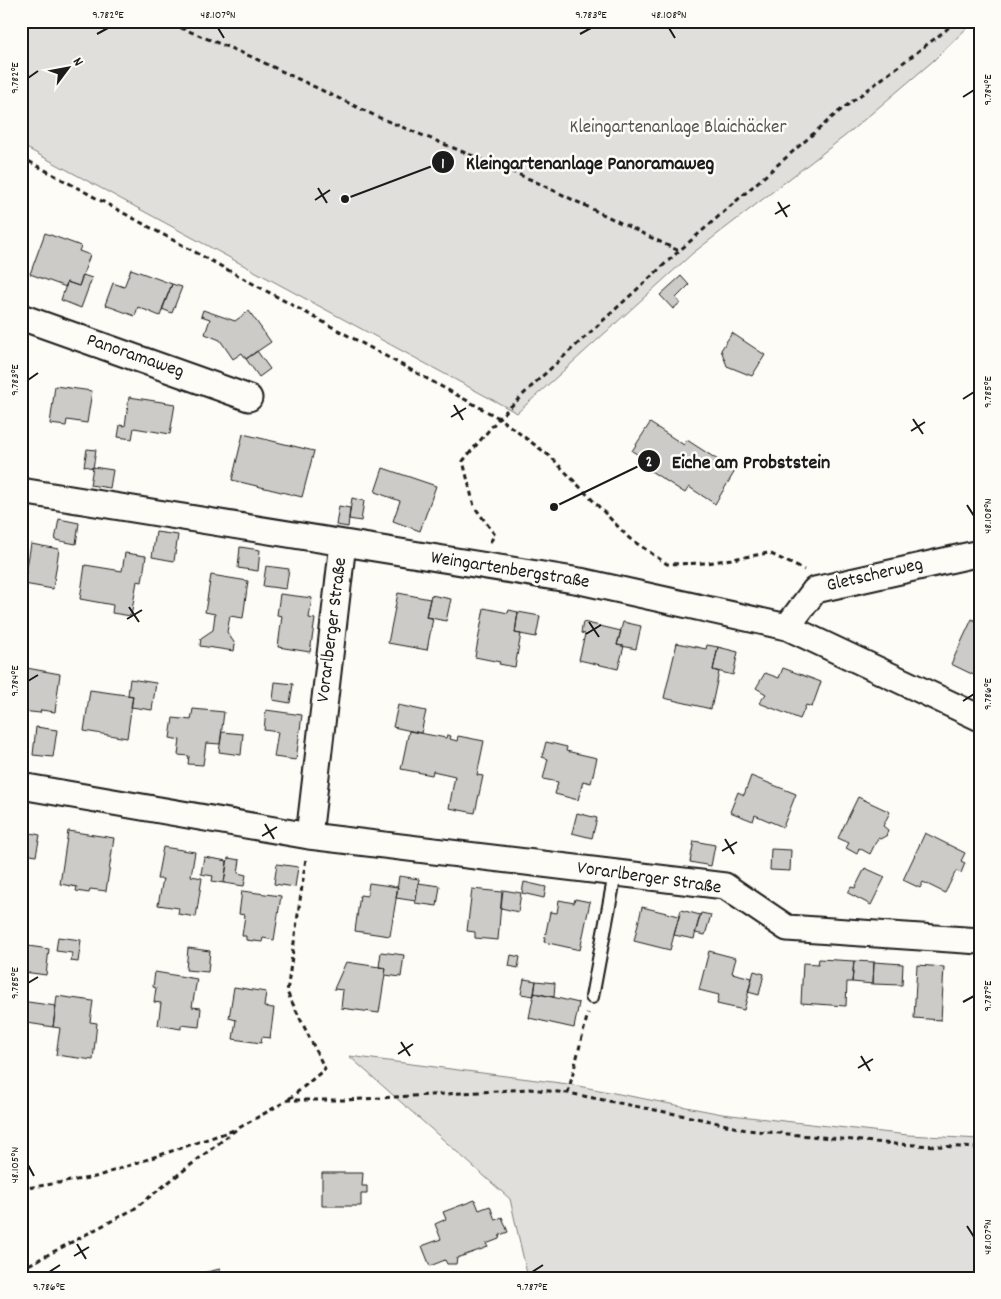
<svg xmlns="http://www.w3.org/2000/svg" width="1001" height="1299" font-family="Dekko,sans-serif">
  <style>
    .green { fill: #e0dfdb; stroke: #7e7e7c }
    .building { fill: #cccbc8; stroke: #1c1c1c }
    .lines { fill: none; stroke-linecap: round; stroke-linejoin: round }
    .lane-casing { stroke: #1c1c1c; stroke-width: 16 }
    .street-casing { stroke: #1c1c1c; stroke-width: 29 }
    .path { stroke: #1c1c1c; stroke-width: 3; stroke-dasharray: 5 4; stroke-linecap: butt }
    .lane { stroke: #fdfcf7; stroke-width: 12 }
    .street { stroke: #fdfcf7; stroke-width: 25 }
    .ticks { fill: none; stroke: #1c1c1c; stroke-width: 2 }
    .labels { text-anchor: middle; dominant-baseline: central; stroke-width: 5; stroke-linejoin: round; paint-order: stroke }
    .park-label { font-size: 19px; fill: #575655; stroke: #fdfcf7 }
    .street-label { font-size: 19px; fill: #1c1c1c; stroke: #fdfcf7 }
    .leader { fill: none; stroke: #1c1c1c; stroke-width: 2 }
    .callout-dot { fill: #1c1c1c; stroke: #fdfcf7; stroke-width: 2 }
    .mark-label { font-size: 15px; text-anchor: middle; font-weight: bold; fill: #fff }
    .callout-label { font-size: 20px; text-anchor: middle; font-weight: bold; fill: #1c1c1c; stroke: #fdfcf7; stroke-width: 5; stroke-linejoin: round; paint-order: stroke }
    .neatline { fill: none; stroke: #1c1c1c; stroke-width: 2 }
    .ticks-label { font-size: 12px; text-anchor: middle; fill: #1c1c1c }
  </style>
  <rect width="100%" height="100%" fill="#fdfcf7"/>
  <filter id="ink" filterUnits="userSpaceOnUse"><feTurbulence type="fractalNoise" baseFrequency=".02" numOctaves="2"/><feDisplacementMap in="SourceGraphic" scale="10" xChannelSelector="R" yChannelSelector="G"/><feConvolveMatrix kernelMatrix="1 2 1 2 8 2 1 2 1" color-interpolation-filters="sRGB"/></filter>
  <g filter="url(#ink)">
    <!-- green -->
    <path class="green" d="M21,21H974L933,61L845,136L693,253L517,413L21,145Z
      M349,1056L568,1084L722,1114L908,1135L980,1139V1278H528L510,1199Z"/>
    <!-- building -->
    <path class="building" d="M45,233L81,246L79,251L90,255L79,286L67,282L66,287L30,274Z
      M131,269L172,284L160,316L138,307L135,316L105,305L113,283L124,287Z
      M83,275L92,278L81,308L61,300L67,282L79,286Z
      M681,276L689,285L676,298L680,303L673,309L660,295Z
      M172,284L182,287L172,313L162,309Z
      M203,310L235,321L249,311L271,342L246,359L242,353L233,359L220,340L205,334L210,319L201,316Z
      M732,333L765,355L752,376L727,366L721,350Z
      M257,351L270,369L259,377L246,359Z
      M55,386L92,391L87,423L67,420L66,426L50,424Z
      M129,397L175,404L170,434L134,428L132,439L118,437L120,425L125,426Z
      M650,423L684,445L687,440L735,471L715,504L689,487L685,493L643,466L647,460L632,451Z
      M243,434L314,451L302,497L232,480Z
      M87,449L96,450L93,468L84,466Z
      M93,467L113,470L110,488L90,485Z
      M383,468L436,486L420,531L393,521L400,501L375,492Z
      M352,498L364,501L361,521L349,519Z
      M339,506L350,508L348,527L336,525Z
      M59,519L79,523L76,544L55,540Z
      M156,532L178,535L174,561L152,557Z
      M31,544L59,549L53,589L24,584Z
      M240,547L260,550L258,571L238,568Z
      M125,553L146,556L142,582L137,581L131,616L112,613L113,605L80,599L85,565L122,571Z
      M266,566L289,569L286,589L263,586Z
      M211,575L248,581L243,618L230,616L227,632L235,644L234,651L200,646L201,638L213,630L215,614L205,612Z
      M398,593L430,599L426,617L433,618L427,650L388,643Z
      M280,594L312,598L309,618L315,619L310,652L278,647L282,616L277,615Z
      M431,595L451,599L446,621L426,617Z
      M484,608L508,613L509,610L518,612L515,633L521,634L515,667L499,664L500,662L475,657Z
      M518,612L540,616L536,637L515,633Z
      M972,619L980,623V678L951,664Z
      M583,622L621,631L617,645L624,646L618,669L579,660L585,634L581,633Z
      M623,622L641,626L636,649L617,645Z
      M677,643L706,649L707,645L718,647L713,670L719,672L711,709L664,698Z
      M718,647L738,652L733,675L713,670Z
      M21,667L60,674L55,712L41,710L40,713L21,711Z
      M783,668L821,682L812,707L806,705L800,719L759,703L766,694L756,688L765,673L779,678Z
      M130,679L156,683L152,710L131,707L133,696L128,695Z
      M275,682L293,684L290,703L273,700Z
      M90,690L133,696L127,738L84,731Z
      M398,705L426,711L421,733L393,727Z
      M193,709L224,712L220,744L206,743L203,765L188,764L189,756L178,755L180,740L170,738L173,718L191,720Z
      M266,710L302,715L296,760L274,757L278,732L264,730Z
      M36,727L57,730L53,757L33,755Z
      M409,731L446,738L447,735L451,736L450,739L457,741L458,736L484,741L477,775L483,776L475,813L449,808L455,776L433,771L432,775L401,769Z
      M222,732L243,734L241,755L219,752Z
      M546,742L567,747L566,751L597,758L591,783L583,781L578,800L555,794L558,782L543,779L548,759L542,757Z
      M751,776L796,794L783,827L755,815L753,821L730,812L738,792L744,795Z
      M858,797L890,812L883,826L888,830L886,836L880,839L878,838L870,854L859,848L857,854L846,848L849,843L838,838Z
      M577,813L597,818L592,838L572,833Z
      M21,831L40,835L36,856L21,853Z
      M68,831L114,838L106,891L90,889L89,893L76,891L77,887L60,884Z
      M925,833L965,853L961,861L965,863L961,873L956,871L945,893L923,882L920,888L903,880Z
      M694,841L715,845L711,866L690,862Z
      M163,847L195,852L191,876L202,878L196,917L178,914L179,908L158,905L163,879H157Z
      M771,849L791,850L790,871L770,870Z
      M204,857L227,861L224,883L212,881L213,876L201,874Z
      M228,858L240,860L238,873L246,875L244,886L224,883Z
      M277,864L298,867L295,887L274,884Z
      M865,868L885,877L871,905L848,893L851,887L855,888Z
      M399,876L419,879L416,901L396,898Z
      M524,882L546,887L544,898L522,893Z
      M369,883L398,887L390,936L355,931L360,895L367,896Z
      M418,883L440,886L437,906L415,903Z
      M472,889L502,892L498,940L475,938V932L467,931Z
      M503,890L521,893L518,912L501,908Z
      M242,891L281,896L274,940L263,938L262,942L246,940V936H242L245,915L239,914Z
      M575,899L590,902L580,950L544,942L550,912L557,913L559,900L574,903Z
      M642,907L679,916L670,950L634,941Z
      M681,910L700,915L694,939L674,935Z
      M701,913L711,915L705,935L695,933Z
      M58,937L81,940L78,962L71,961L72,953L56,951Z
      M28,946L49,949L46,975L24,972Z
      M188,948L210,951L208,972L186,970Z
      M709,951L736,958L732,973L752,978L744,1010L717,1004L719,995L699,990Z
      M381,952L404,955L401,977L385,975L386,968L379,967Z
      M511,955L520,957L518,968L509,966Z
      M819,959L854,961L852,982H847L846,1006L801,1003L803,963L818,964Z
      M854,961L874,962L873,984L852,982Z
      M346,962L386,968L379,1013L341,1008L343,990L334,989Z
      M874,962L903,964L902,985L873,984Z
      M917,965L944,967L941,1020L914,1018Z
      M754,971L764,974L759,995L748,992Z
      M155,972L197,979L192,1007L201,1008L199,1027L181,1025V1029L158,1025L161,1003L154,1002L156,988L153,987Z
      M524,979L536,981L534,996L521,994Z
      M536,981L555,983L554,997L534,993Z
      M234,987L266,992L264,1007L274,1008L270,1038L262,1037L261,1043L233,1039L236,1020L229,1018Z
      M534,993L579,1003L574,1028L529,1018Z
      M57,996L93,1001L90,1022L97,1023L93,1060L56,1055L60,1028L53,1027Z
      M21,1001L56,1006L53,1027L21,1022Z
      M322,1173H363L362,1186H367V1194H361V1206H322Z
      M475,1200L479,1210L490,1206L495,1220L502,1217L508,1232L500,1235L499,1239L486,1244L488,1247L457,1258L456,1264H447L445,1260L430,1266L422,1246L441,1239L435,1224L446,1219L443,1212Z
      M220,1269L221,1278H189V1276Z"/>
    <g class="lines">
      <!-- lane casing -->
      <g class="lane-casing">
        <path id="lane" d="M592,997L615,874"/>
      </g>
      <!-- street casing -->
      <g class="street-casing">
        <path id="street" d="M21,317L249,398
          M21,491L580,581L787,627L980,718
          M787,627L815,590L980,553
          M21,786L309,836L725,886L787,928L980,941
          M309,836L343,543"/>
      </g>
      <!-- path -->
      <path class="path" d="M164,21L252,57L380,118L532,180L679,251
        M21,157L499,418L551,457L629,538L667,564L707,563L769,553L804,570
        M490,542L495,535L474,506L463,461L499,418L537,381L679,251L837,113L946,30L955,21
        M568,1093L588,1013
        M289,1099L325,1069L287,992L306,858
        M21,1189L95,1177L234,1130
        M21,1269L134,1209L237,1129L288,1100H346L529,1089L568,1093L706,1120L746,1130L895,1144L980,1148"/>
      <!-- lane -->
      <use href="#lane" class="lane"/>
      <!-- street -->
      <use href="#street" class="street"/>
    </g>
  </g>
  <!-- ticks -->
  <path class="ticks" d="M218,28L224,38M669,28L675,38M97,34L108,28M580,34L591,28M28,78L38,71M963,97L974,90M318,188L327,203M315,200L330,190M778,202L787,217M775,214L790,205M28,380L38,373M963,399L974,392M454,405L463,420M451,417L466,408M913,419L923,434M911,431L925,422M967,505L974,516M129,607L139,622M127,619L142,610M589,622L599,637M586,634L601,625M28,681L38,675M963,701L974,694M265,824L274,839M262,836L277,827M725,839L734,854M722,851L737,842M28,983L38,977M963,1002L974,996M401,1042L410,1056M398,1054L413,1044M861,1056L870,1071M858,1068L873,1059M28,1165L34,1176M967,1226L974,1237M77,1244L86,1259M74,1256L89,1247M49,1272L60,1265M532,1272L543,1265"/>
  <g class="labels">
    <!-- park labels -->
    <g class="park-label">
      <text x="678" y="128">Kleingartenanlage Blaichäcker</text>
    </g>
    <!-- street labels -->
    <g class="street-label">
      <text transform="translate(135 357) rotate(19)">Panoramaweg</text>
      <text transform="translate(510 571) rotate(9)">Weingartenbergstraße</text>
      <text transform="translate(875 576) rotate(-13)">Gletscherweg</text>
      <text transform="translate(333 630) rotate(-83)">Vorarlberger Straße</text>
      <text transform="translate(649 879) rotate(8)">Vorarlberger Straße</text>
    </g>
  </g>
  <!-- callouts -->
  <path class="leader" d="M345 199L443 162M554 507L649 461"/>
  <g class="callout-dot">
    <circle cx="345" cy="199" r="5"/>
    <circle cx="554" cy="507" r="5"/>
    <circle cx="443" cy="162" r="12"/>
    <circle cx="649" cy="461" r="12"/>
  </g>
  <g class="mark-label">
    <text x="443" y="168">1</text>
    <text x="649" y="466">2</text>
  </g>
  <g class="callout-label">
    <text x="590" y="169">Kleingartenanlage Panoramaweg</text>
    <text x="751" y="468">Eiche am Probststein</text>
  </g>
  <!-- margin -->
  <rect width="1001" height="1299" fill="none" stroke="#fdfcf7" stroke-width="55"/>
  <!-- north arrow -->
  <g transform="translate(68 68) rotate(58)" stroke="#fdfcf7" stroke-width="4" paint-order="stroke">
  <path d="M0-4L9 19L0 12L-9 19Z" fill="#1c1c1c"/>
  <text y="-8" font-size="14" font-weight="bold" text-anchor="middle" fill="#1c1c1c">N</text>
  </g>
  <rect x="28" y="28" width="946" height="1244" class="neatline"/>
  <g class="ticks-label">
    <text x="108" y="18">9.782°E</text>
    <text x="218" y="18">48.107°N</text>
    <text x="591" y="18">9.783°E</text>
    <text x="669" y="18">48.108°N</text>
    <text transform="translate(14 78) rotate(-90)" y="4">9.782°E</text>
    <text transform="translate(987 90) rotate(-90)" y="4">9.784°E</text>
    <text transform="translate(14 380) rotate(-90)" y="4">9.783°E</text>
    <text transform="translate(987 392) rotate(-90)" y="4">9.785°E</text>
    <text transform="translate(987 516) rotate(-90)" y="4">48.108°N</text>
    <text transform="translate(14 681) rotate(-90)" y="4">9.784°E</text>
    <text transform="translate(987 694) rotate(-90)" y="4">9.786°E</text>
    <text transform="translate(14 983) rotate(-90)" y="4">9.785°E</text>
    <text transform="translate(987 996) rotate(-90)" y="4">9.787°E</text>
    <text transform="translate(14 1165) rotate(-90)" y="4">48.105°N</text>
    <text transform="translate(987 1237) rotate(-90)" y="4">48.107°N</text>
    <text x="49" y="1290">9.786°E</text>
    <text x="532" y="1290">9.787°E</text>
  </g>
</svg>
